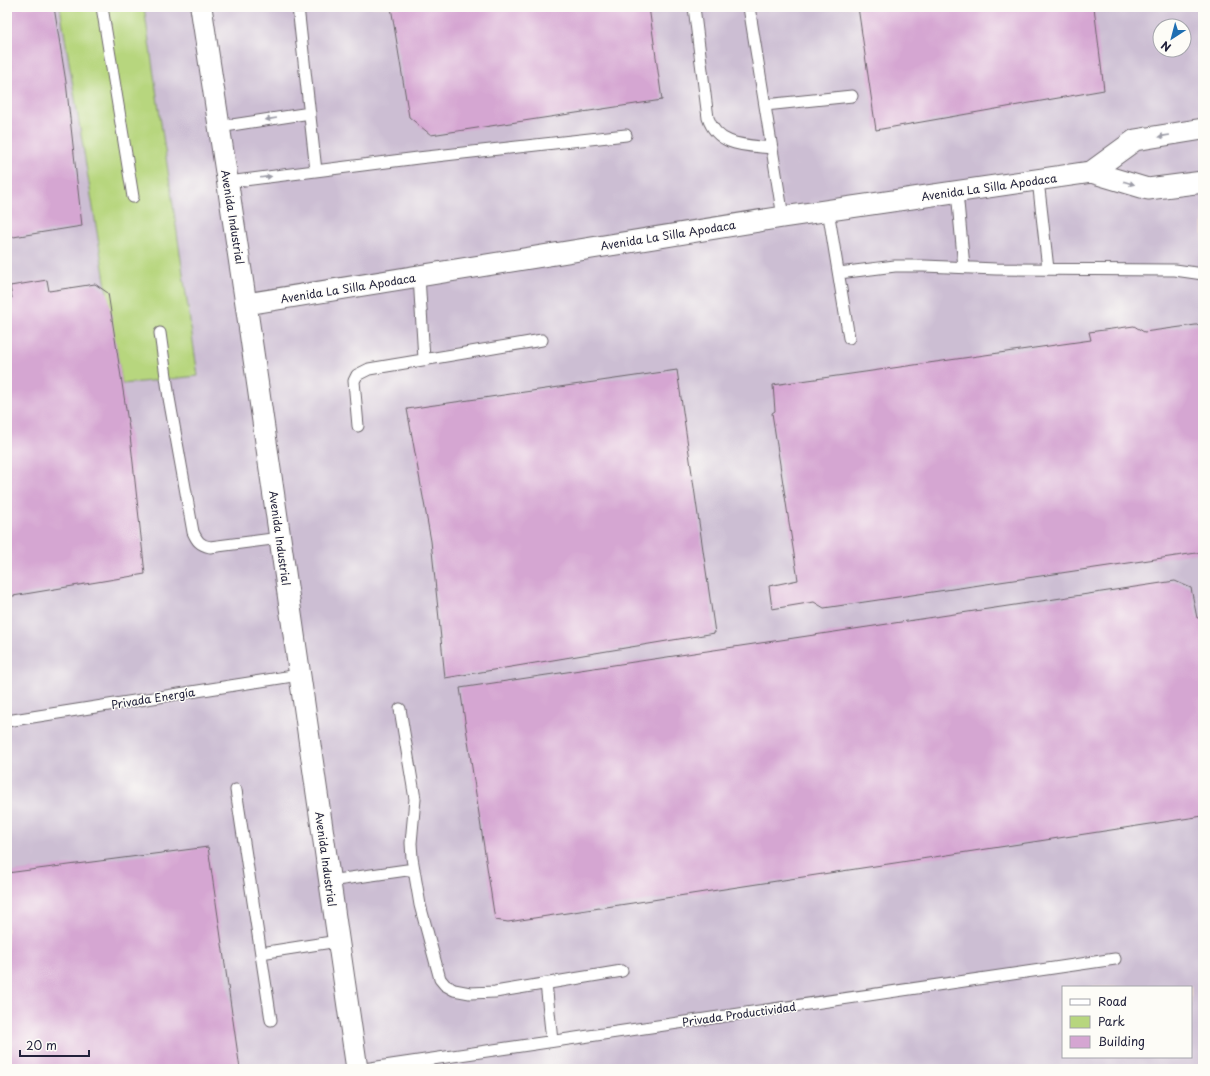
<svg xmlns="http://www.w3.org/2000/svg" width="1210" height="1076" font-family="'Playpen Sans',sans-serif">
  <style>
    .industrial { fill: #ccbed3; fill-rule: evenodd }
    .green { fill: #b7d67e; stroke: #6c7c5c }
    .building { fill: #d5a6d2 }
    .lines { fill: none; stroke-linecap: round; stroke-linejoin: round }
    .service-casing { stroke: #6c656c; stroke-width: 13 }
    .minor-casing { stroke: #6c656c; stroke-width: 23 }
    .service { stroke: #fff; stroke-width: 11 }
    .minor { stroke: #fff; stroke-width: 21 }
    .oneway { fill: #9c9ca7 }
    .labels { text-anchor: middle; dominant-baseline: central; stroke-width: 3; stroke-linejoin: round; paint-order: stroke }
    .street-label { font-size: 11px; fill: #22223b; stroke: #fdfcf7 }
  </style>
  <rect width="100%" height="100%" fill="#fdfcf7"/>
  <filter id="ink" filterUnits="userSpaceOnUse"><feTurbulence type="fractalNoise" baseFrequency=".025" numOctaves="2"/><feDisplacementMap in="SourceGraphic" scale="8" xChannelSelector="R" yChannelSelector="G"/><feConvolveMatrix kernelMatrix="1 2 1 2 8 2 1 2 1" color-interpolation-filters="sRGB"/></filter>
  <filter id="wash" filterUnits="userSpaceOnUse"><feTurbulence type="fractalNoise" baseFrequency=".012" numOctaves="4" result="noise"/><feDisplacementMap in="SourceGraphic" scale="16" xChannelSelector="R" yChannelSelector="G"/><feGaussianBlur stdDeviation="0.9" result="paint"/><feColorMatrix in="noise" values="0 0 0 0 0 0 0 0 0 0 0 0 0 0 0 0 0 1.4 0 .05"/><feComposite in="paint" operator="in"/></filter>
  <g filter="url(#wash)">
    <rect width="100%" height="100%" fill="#f5e1c6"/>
    <!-- industrial -->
    <path class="industrial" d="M7,7H1203V1069H7ZM1160,26H1184V50H1160ZM1063,987H1191V1057H1063Z"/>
    <!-- green -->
    <path class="green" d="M60,7H144L198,376L122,384Z"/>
    <g id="blocks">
      <!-- building -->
      <path class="building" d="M7,7H54L66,82L82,226L7,238Z
        M391,7H649L662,100L431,135L409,117Z
        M858,7H1094L1104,90L876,130Z
        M47,280L49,291L95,284L108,293L130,435L145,574L7,597V298H12L10,286Z
        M1203,324V552L824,608L814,602L772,609L769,586L798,580L772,413L775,411L773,385L1091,340L1089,332L1134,326L1144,332Z
        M677,370L715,633L445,678L431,541L407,409Z
        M1175,581L1191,588L1197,618L1203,617V816L508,922L495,920L460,688Z
        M208,847L240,1069H7V873Z"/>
    </g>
  </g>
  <g filter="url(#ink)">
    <use href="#blocks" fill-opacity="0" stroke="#6c656c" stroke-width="1"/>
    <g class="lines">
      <!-- service casing -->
      <g class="service-casing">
        <path id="service" d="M102,7L133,197
          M298,7L316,171
          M694,7L708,118C718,147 746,145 772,148
          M749,7L783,217
          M765,105L852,96
          M219,127L310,113
          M1038,180L1048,269
          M228,182L418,158L626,135
          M957,192L964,267
          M828,210L849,338
          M839,273L895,266H924L996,269L1175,270L1203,274
          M419,276L424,359
          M160,333L169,398L193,532C197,541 200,545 210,547L280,538
          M358,426L354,381L357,375L369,369L542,340
          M400,709L415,799L411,843L412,858L420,905L440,979L445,985L454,990L470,993L495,992L622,971
          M7,721L299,675
          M236,790L271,1020
          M329,881L414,869
          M261,953L338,941
          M546,983L552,1041
          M364,1069L1115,959"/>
      </g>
      <!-- minor casing -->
      <g class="minor-casing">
        <path id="minor" d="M201,7L246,304L357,1069
          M1091,172L1135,140L1203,129
          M246,304L783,217L1091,172L1148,189L1203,182"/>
      </g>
      <!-- service -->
      <use href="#service" class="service"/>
      <!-- minor -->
      <use href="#minor" class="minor"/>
    </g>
    <!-- one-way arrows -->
    <defs><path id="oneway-solid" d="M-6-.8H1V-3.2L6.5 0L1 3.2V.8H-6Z"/></defs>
    <g class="oneway">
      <use href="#oneway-solid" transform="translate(271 119) rotate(171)"/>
      <use href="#oneway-solid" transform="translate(1164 136) rotate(171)"/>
      <use href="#oneway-solid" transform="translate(266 177) rotate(-7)"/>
      <use href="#oneway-solid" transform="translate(1129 183) rotate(16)"/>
    </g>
  </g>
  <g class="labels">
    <!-- street labels -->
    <g class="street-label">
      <text transform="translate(989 187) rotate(-8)">Avenida La Silla Apodaca</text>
      <text transform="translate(233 217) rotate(81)">Avenida Industrial</text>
      <text transform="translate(668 235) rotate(-9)">Avenida La Silla Apodaca</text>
      <text transform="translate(348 288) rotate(-9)">Avenida La Silla Apodaca</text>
      <text transform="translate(280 538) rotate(82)">Avenida Industrial</text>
      <text transform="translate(153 698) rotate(-9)">Privada Energía</text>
      <text transform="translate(326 859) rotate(82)">Avenida Industrial</text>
      <text transform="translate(739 1014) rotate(-8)">Privada Productividad</text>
    </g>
  </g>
  <!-- margin -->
  <rect width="1210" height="1076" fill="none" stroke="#fdfcf7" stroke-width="24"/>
  <!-- legend -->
  <rect x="1062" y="986" width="130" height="72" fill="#fdfcf7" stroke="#a5a5ac"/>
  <rect x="1070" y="999" width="20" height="6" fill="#ffffff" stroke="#a5a5ac"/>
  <text x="1098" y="1006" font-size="12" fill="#22223b">Road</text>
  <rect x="1070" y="1016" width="20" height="12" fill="#b7d67e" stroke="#a5a5ac"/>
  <text x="1098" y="1026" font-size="12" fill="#22223b">Park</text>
  <rect x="1070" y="1036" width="20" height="12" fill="#d5a6d2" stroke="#a5a5ac"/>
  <text x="1098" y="1046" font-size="12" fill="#22223b">Building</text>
  <!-- north arrow -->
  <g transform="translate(1172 38) rotate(216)"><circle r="19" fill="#fdfcf7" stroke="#a5a5ac"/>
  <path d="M0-3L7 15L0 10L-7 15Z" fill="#1f6fb2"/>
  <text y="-6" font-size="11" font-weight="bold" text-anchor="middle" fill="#22223b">N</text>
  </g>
  <!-- scale -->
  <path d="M20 1050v6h69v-6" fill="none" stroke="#22223b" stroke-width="2"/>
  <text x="26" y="1050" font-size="12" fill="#22223b" stroke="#fdfcf7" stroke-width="3" paint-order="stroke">20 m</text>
</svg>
